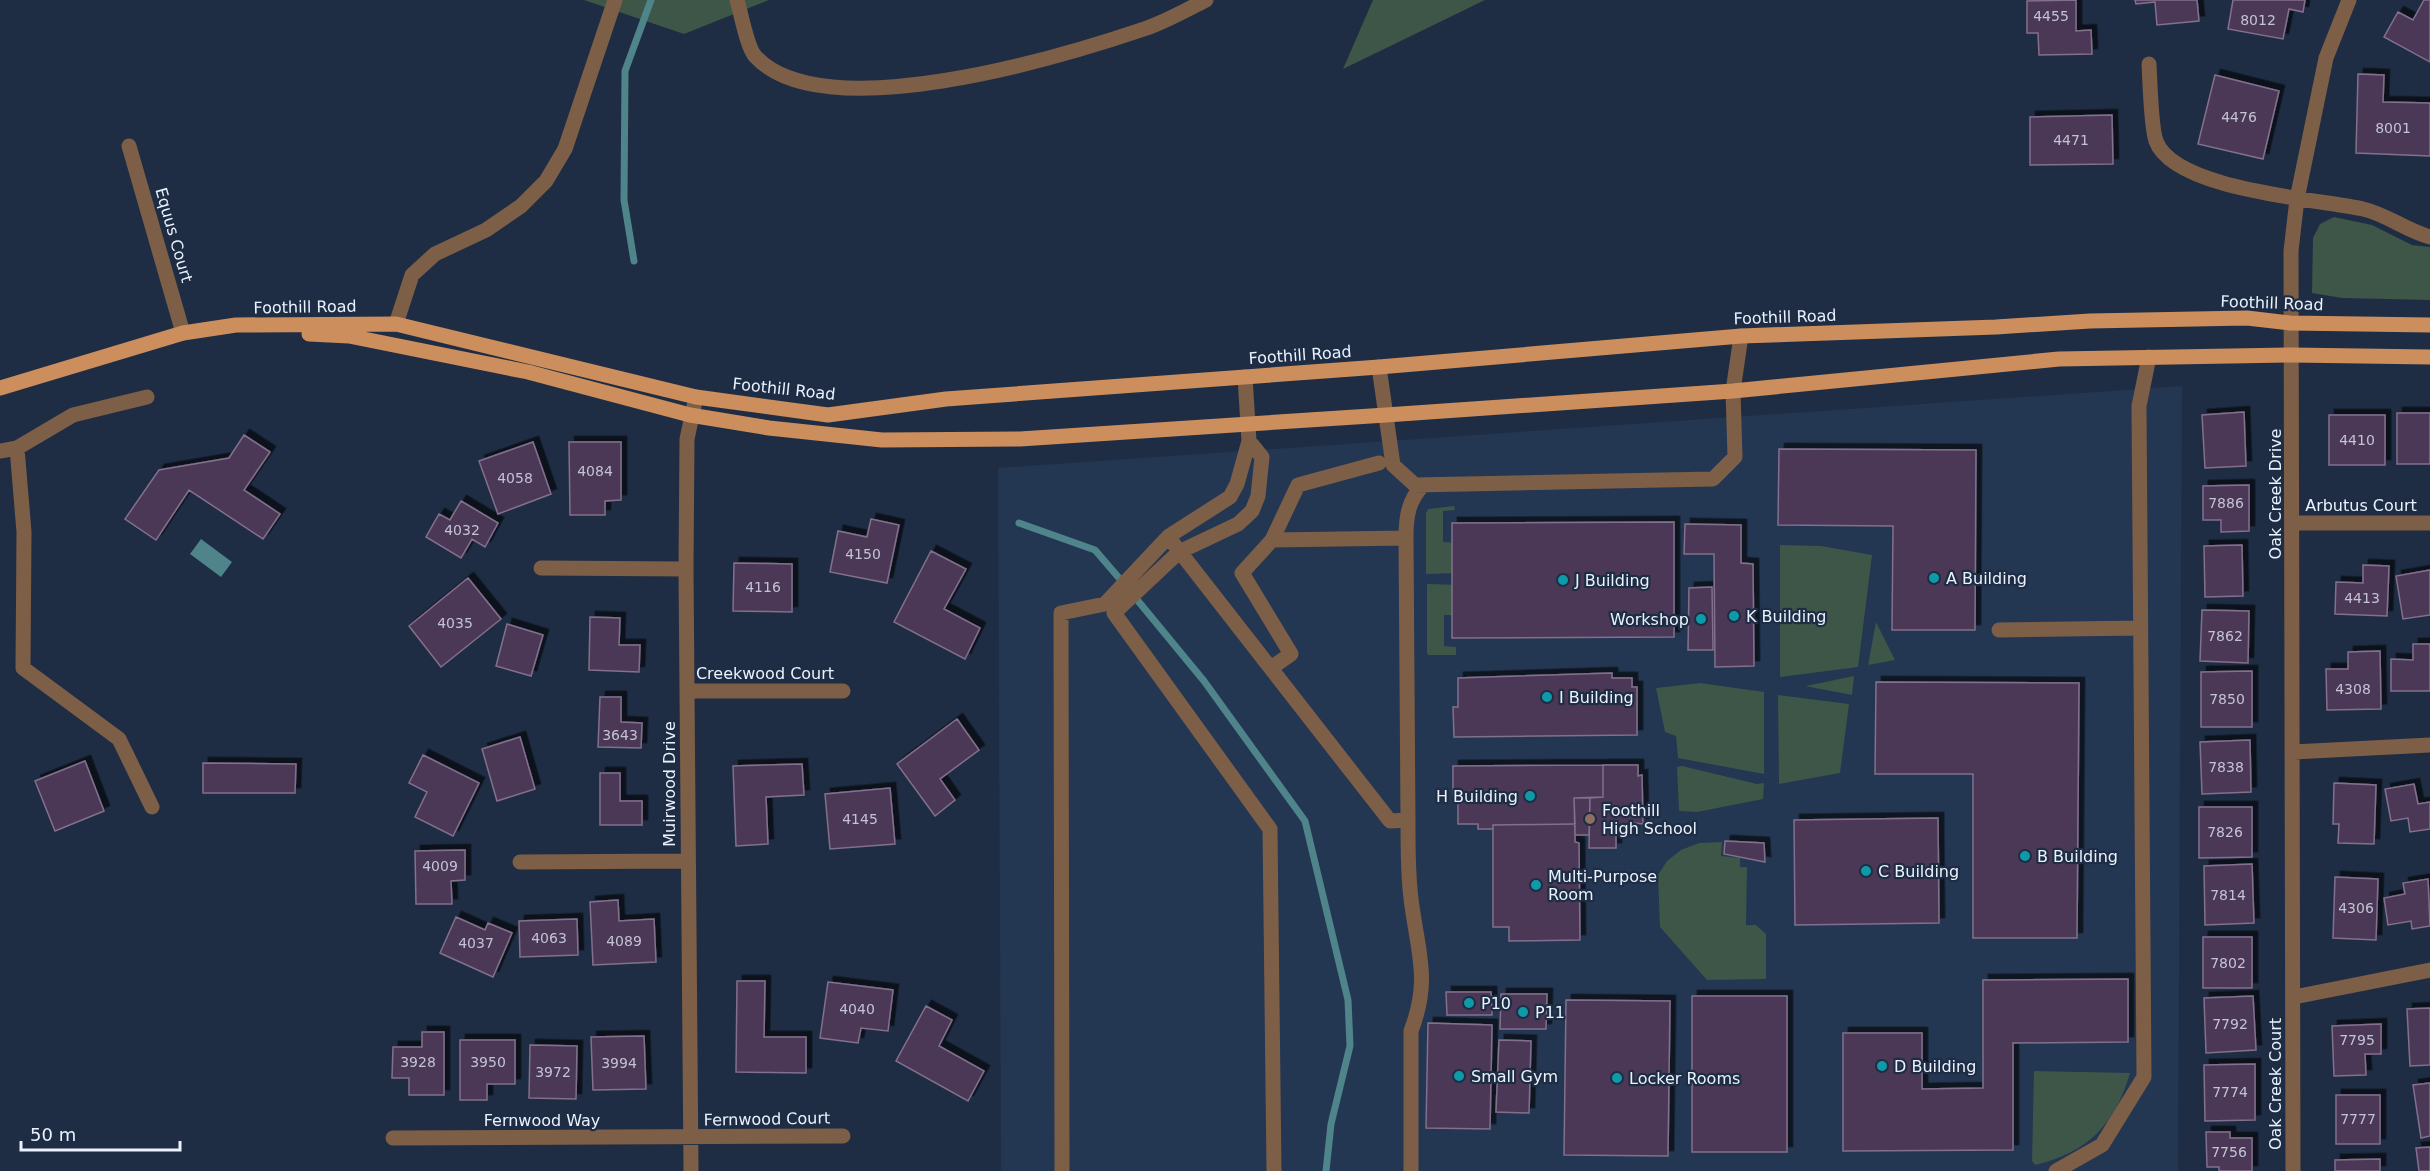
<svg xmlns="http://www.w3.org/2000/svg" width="2430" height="1171" font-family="'DejaVu Sans',sans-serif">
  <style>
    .built { fill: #233652 }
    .green { fill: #3d5648 }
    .water { fill: #4e848a }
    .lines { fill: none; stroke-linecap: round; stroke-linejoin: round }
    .stream { stroke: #4e848a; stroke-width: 7 }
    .building { fill: #4c3756; stroke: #83708c; stroke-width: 1.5; filter: url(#shadow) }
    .minor { stroke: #7d5e47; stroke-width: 15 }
    .major { stroke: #cc8e5c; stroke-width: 15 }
    .culture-dot { fill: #0f9aa8; stroke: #1e2d44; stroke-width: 2 }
    .education-dot { fill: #8d6e63; stroke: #1e2d44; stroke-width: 2 }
    .labels { text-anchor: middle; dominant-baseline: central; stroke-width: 4.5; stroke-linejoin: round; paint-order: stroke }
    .number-label { font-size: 14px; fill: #c2c3d4 }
    .street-label { font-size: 16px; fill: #e9f2fe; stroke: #1e2d44 }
    .poi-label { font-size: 16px; fill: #e9f2fe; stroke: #1e2d44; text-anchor: start }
  </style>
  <defs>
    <filter id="shadow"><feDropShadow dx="5.5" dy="-5.5" stdDeviation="0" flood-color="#0009"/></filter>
  </defs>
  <rect width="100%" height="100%" fill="#1e2d44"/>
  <!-- built -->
  <path class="built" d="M2182,386L2178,1171H1001L998,468Z"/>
  <!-- green -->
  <path class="green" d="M584,0H769L684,34Z
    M1373,0H1485L1343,69Z
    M2334,217L2372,225L2412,245L2430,247V300L2342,298L2312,293L2313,238L2320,224Z
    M1454,506L1455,510L1443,511V542L1459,543L1460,573L1426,574V513L1428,509Z
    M1780,545L1821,546L1872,555L1858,667L1780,677Z
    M1427,584L1461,585V615H1444V646L1456,647V655H1428L1427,653Z
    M1876,622L1895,660L1868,665Z
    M1854,676L1852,695L1805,686H1806Z
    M1700,683L1764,692V774L1678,758L1676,736L1665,732L1656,688Z
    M1778,695L1849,704L1840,773L1779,784Z
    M1682,766L1757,784L1764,783L1763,799L1697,812L1679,811L1677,767Z
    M1722,842L1721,856L1740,858V867H1747L1746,925H1756L1766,934V979L1707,980L1660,927L1658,875L1667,861L1681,850L1699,843Z
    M2034,1071L2130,1073C2115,1125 2088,1152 2035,1165L2032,1161Z"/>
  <!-- water -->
  <path class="water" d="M201,539L232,562L221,577L190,554Z"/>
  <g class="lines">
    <!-- stream -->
    <path class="stream" d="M634,261L624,200L625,71L651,0
      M1019,523L1095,550L1125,585
      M1134,596L1204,681L1305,821L1348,1000L1350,1046L1331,1124L1326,1171"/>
  </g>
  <!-- building -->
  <path class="building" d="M2076,0V31L2091,30L2092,54L2039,55L2038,33H2027V1Z
    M2135,0H2197L2199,21L2157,25L2155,2L2136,4Z
    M2233,0H2305L2303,12L2289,9L2283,39L2228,29Z
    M2424,0H2430V62L2384,37L2398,12L2413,20Z
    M2358,74L2384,75L2383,102L2430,103V156L2356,153Z
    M2215,75L2279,91L2263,159L2198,144Z
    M2112,115L2113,164L2030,165V117Z
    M2244,412L2246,466L2205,468L2202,415Z
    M2397,413H2430V464H2397Z
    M2329,415H2385V465H2329Z
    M244,435L270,452L244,490L280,514L263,539L189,490L156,540L125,519L159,470L229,458Z
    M533,442L551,494L498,514L479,461Z
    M569,442H621V500L605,501V515H570Z
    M1779,449L1976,450L1975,630H1892L1893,526L1778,525Z
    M2249,485V531L2221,532V520H2203V486Z
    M461,501L498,523L485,547L472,539L461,558L426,537L439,514L450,520Z
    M871,519L899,525L887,583L830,572L838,531L867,537Z
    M1674,522V637L1452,638V523Z
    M1685,524L1741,525V563L1753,564L1754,666L1715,667L1714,554H1684Z
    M2242,545L2243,596L2205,597L2204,546Z
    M931,551L966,569L944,609L980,628L965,659L894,622Z
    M734,563L792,564V612L733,611Z
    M2363,565L2389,566L2387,616L2335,614L2336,582L2363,583Z
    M2430,570V615L2403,619L2396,576Z
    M468,578L501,619L441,667L409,626Z
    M1712,587L1713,650H1688L1689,588Z
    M2202,610L2249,611L2248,663L2200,661Z
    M590,617L620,618L619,645H640L639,672L589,670Z
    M507,624L543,635L531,676L496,666Z
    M2413,644H2430V691H2391V659L2413,660Z
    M2380,651L2381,709L2327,710L2326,669H2348V652Z
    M2252,671V727H2201V672Z
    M1612,673V678H1632V687H1637V735L1454,737L1453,707H1458V678Z
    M1876,682L2079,683L2077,938H1973V774H1875Z
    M600,697H621V722L642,723L641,748L598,747Z
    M957,719L979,750L940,779L955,800L935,816L897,764Z
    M520,737L535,789L497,801L482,749Z
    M2250,740L2251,792L2202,794L2200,742Z
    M423,755L479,783L453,836L415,817L427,792L409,783Z
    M85,761L104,811L55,831L35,781Z
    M203,763L296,764L295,793H203Z
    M802,764L804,795L766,797L768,844L736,846L733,766Z
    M1603,765V797L1574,798L1575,824L1493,825V829H1478V824H1458V795H1453V766Z
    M1603,765H1638V776L1642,775L1643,824L1634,823L1633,834H1616V848H1589L1590,798L1603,797Z
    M600,773H620V801H642V825H600Z
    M2334,783L2376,785L2374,844L2338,843L2339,824H2333Z
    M2414,784L2418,804L2430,802V829L2410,832L2408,818L2391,821L2385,789Z
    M890,788L895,844L830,849L825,794Z
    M1574,798H1590L1589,835H1575Z
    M2199,807H2252V857L2199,858Z
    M1938,818L1939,923L1795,925L1794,820Z
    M1575,824V842L1579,843L1580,940L1509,941V927H1493V825Z
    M1725,841L1764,843L1765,862L1724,854Z
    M465,850V880L451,881L452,904H416L415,851Z
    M2252,864L2254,923L2205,925L2204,866Z
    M2335,877L2378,879L2376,940L2333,938Z
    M2428,879L2430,926L2412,929L2411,921L2388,925L2384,898L2405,894L2403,883Z
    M618,900L619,921L654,919L656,962L593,965L590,902Z
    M456,917L485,930L488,923L512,933L493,977L440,953Z
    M577,919L578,955L520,957L519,921Z
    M2203,937H2252V988H2203Z
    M2128,979V1042L2013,1043V1150L1843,1151V1033H1922V1089L1983,1088V980Z
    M737,981H765L764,1037H806V1073L736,1072Z
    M828,982L893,990L888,1031L861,1028L858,1043L820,1038Z
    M1446,992H1491L1492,1015H1447Z
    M1501,994H1547L1546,1029H1500Z
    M1692,996H1787V1152H1692Z
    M2253,996L2256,1050L2206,1053L2204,998Z
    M1566,1000L1670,1001L1668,1156L1564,1155Z
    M926,1006L952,1020L939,1046L984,1071L968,1101L896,1061Z
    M2430,1008V1065L2410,1066L2407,1009Z
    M1428,1023L1492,1025L1490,1129L1426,1128Z
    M2381,1024V1054H2365L2366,1075L2334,1076L2332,1026Z
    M422,1032H444V1095H409V1078H392L393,1047H422Z
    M644,1036L646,1089L593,1090L591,1037Z
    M460,1040H515V1084H487V1100H460Z
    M1499,1040L1531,1041L1529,1113L1496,1112Z
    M530,1045L577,1046L576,1099L529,1098Z
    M2255,1064V1120L2205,1121L2204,1065Z
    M2430,1083V1136L2421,1138L2413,1085Z
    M2336,1095H2380V1144H2336Z
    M2206,1132H2230V1138H2252V1171H2219V1167H2207Z
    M2430,1147V1171H2419L2416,1148Z
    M2380,1159V1171H2335V1160Z"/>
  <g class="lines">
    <!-- minor -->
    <path class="minor" d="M737,0C741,13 747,47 755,56C822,130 1061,57 1144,29C1165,22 1186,10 1206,0
      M2149,64C2150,81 2151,128 2156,141C2174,190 2317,199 2363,209C2386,214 2407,231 2430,237
      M129,146L183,333
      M396,324L412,275L435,254L486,230L521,206L546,181L565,149L615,0
      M1379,367L1393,465L1415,485L1713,479L1735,457L1733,391L1741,336
      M1249,441L1262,457L1258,496L1252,511L1238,524L1179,552L1114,613L1270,829L1274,1171
      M17,448L73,415L147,397
      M0,451L17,448L24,532L23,668L119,739L152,807
      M2293,523H2430
      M1406,538C1406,517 1408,501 1423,485
      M1173,543L1390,821L1408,820L1406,538L1272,540
      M541,568L686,569
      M1999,630L2140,628
      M1271,668L1291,654L1242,573L1272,540L1298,485L1379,463
      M687,691H843
      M2293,752L2430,745
      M1408,820C1408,850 1408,883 1413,913C1420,959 1429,984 1411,1031V1171
      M520,862L686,861
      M2294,997L2430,970
      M393,1138L843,1136
      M691,1171L686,569L687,439L696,397
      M1062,1171L1061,613L1105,604L1169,536L1230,497L1237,484L1249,441L1245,377
      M2056,1171L2102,1145L2144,1077L2139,406L2149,357
      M2293,1171L2291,251L2297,199L2326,58L2349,0"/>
    <!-- major -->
    <path class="major" d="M309,334L349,336L528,372L690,415L769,428L882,440L1020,439L1386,415L1733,391L2059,359L2292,355L2430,357
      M0,388L183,333L236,325L396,324L696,397L828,415L946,399L1379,367L1741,336L1996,327L2090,321L2247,318L2290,323L2430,325"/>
  </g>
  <!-- markers -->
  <g class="culture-dot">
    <circle cx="1934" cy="578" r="6"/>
    <circle cx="1563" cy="580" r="6"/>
    <circle cx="1734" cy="616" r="6"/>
    <circle cx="1701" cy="619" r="6"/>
    <circle cx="1547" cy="697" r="6"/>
    <circle cx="1530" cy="796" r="6"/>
    <circle cx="2025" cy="856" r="6"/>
    <circle cx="1866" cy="871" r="6"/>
    <circle cx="1536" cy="885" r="6"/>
    <circle cx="1469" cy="1003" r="6"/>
    <circle cx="1523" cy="1012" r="6"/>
    <circle cx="1882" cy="1066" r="6"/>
    <circle cx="1459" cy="1076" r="6"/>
    <circle cx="1617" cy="1078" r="6"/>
  </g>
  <circle class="education-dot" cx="1590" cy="819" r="6"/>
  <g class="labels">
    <!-- number labels -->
    <g class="number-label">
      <text x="2051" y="16">4455</text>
      <text x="2258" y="20">8012</text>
      <text x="2239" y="117">4476</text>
      <text x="2393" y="128">8001</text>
      <text x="2071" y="140">4471</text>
      <text x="2357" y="440">4410</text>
      <text x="595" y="471">4084</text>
      <text x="515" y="478">4058</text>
      <text x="2226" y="503">7886</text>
      <text x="462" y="530">4032</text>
      <text x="863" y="554">4150</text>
      <text x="763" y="587">4116</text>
      <text x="2362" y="598">4413</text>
      <text x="455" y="623">4035</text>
      <text x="2225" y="636">7862</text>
      <text x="2353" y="689">4308</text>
      <text x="2227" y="699">7850</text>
      <text x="620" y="735">3643</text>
      <text x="2226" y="767">7838</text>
      <text x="860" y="819">4145</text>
      <text x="2225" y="832">7826</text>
      <text x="440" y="866">4009</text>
      <text x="2228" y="895">7814</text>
      <text x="2356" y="908">4306</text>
      <text x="549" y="938">4063</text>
      <text x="624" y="941">4089</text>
      <text x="476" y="943">4037</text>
      <text x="2228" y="963">7802</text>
      <text x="857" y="1009">4040</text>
      <text x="2230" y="1024">7792</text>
      <text x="2357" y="1040">7795</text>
      <text x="418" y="1062">3928</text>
      <text x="488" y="1062">3950</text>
      <text x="619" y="1063">3994</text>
      <text x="553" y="1072">3972</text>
      <text x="2230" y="1092">7774</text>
      <text x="2358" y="1119">7777</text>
      <text x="2229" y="1152">7756</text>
    </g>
    <!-- street labels -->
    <g class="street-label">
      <text transform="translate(174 235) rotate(74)">Equus Court</text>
      <text transform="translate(2272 303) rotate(2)">Foothill Road</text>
      <text transform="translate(305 307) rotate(-1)">Foothill Road</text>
      <text transform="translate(1785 317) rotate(-2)">Foothill Road</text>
      <text transform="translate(1300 355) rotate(-4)">Foothill Road</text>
      <text transform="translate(784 389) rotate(6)">Foothill Road</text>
      <text transform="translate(2275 494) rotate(-90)">Oak Creek Drive</text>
      <text x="2361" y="505">Arbutus Court</text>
      <text x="765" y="673">Creekwood Court</text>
      <text transform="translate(669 784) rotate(-90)">Muirwood Drive</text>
      <text transform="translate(2275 1084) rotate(-90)">Oak Creek Court</text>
      <text transform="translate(767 1119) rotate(-1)">Fernwood Court</text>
      <text x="542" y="1120">Fernwood Way</text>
    </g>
    <!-- poi labels -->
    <g class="poi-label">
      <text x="1946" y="578">A Building</text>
      <text x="1575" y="580">J Building</text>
      <text x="1746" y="616">K Building</text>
      <text x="1689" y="619" text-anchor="end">Workshop</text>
      <text x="1559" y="697">I Building</text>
      <text x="1518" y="796" text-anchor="end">H Building</text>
      <text x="1602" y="810">Foothill<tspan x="1602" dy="18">High School</tspan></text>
      <text x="2037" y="856">B Building</text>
      <text x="1878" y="871">C Building</text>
      <text x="1548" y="876">Multi-Purpose<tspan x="1548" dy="18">Room</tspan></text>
      <text x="1481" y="1003">P10</text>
      <text x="1535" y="1012">P11</text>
      <text x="1894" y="1066">D Building</text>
      <text x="1471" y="1076">Small Gym</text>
      <text x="1629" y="1078">Locker Rooms</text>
    </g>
  </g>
  <!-- scale -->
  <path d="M21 1141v9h159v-9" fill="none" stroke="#e9f2fe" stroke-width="3"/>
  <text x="30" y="1141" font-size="18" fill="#e9f2fe" stroke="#1e2d44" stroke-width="4.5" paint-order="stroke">50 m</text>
</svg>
